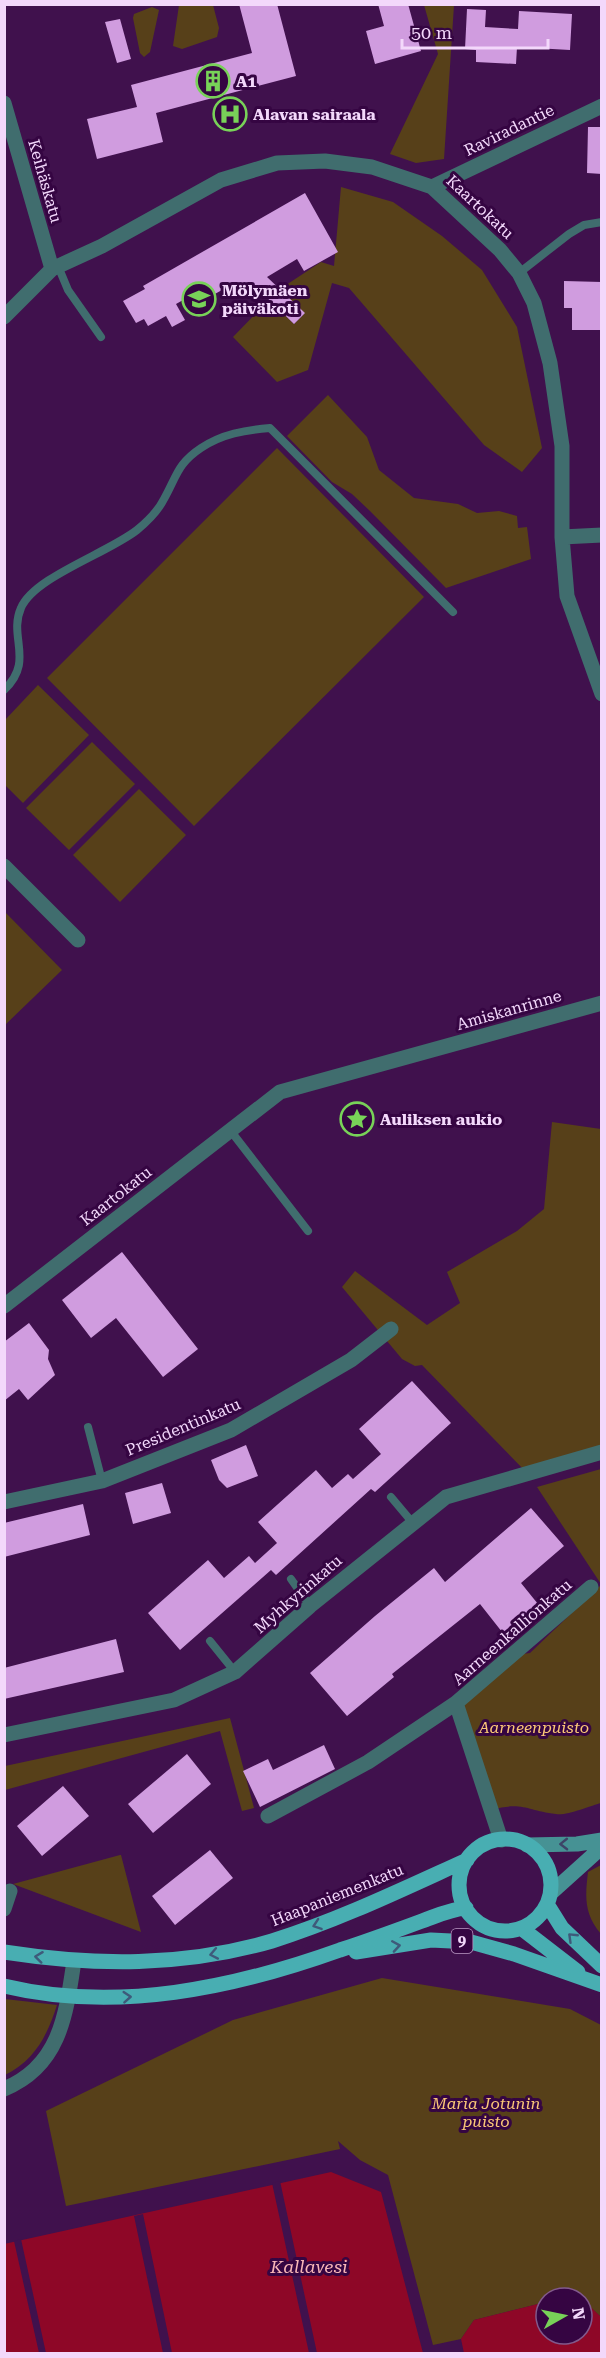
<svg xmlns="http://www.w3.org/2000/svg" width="606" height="2358" font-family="'Roboto Serif',serif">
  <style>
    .green { fill: #574019 }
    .water { fill: #8e0727 }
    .pier { fill: #40114d }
    .building { fill: #d09cdf }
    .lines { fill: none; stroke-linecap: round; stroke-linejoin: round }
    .lane { stroke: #406d6e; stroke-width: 8 }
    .street { stroke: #406d6e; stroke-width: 15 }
    .secondary { stroke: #469294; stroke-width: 15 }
    .primary { stroke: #48aeb2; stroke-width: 15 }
    .oneway { stroke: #3d4467 }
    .oneway2 { stroke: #3e5a7a }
    .labels { text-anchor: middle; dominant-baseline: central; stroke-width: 6; stroke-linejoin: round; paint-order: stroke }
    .shield { fill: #350542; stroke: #ba99c4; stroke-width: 1.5 }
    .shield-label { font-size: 15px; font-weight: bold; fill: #f3d8fb }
    .poi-label { font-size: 16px; font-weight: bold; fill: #f3d8fb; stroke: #350542; text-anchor: start }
    .street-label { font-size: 16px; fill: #f3d8fb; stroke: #350542 }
    .park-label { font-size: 16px; font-style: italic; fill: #fbc877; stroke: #350542 }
    .water-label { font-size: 18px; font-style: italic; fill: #f9b7b8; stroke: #350542 }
  </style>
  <rect width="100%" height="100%" fill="#40114d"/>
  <!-- green -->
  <path class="green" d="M179,5H213L219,28L217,37L182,49L173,46Z
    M424,5H454L444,159L416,163L390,154L438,54Z
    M152,7L159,10L150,52L144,57L140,53L133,18L134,14Z
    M341,187L393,202L442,236L482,270L517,327L542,448L522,472L484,445L349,288L332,283L308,370L277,382L233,337L269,300L294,324L304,314L280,289L321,262L334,266Z
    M328,395L367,437L379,470L414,498L458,504L477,513L499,511L517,516L518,528L527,527L531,559L446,588L370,511L352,494L332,482L287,436Z
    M277,448L424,597L194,826L47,678Z
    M38,685L89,735L23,803L5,785V720Z
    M92,742L135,784L69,850L26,808Z
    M139,789L186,835L120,902L73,855Z
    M5,912L62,970L5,1025Z
    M552,1122L601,1129V1452L526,1472L422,1365L415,1366L402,1359L342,1287L355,1271L427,1325L460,1303L447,1272L517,1231L544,1209Z
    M601,1469H602L601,1584L537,1487Z
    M601,1585V1803C590,1806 566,1816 556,1814C527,1811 523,1801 491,1810L456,1703L515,1655L530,1653Z
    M230,1718L254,1808L242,1811L220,1731L5,1790V1766Z
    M121,1855L141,1932L13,1884L120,1855Z
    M601,1865V1934C584,1914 585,1897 588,1872Z
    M382,1978L570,2009L601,2025V2317L576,2294L561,2298H546V2302L474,2320L461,2339L433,2345L388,2175L360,2160L338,2141L340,2149L66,2206L46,2111L233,2020Z
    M5,1999L57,2005C47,2036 35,2060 5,2075Z"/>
  <!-- water -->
  <path class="water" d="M331,2172L381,2192L423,2353H5L4,2244Z
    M582,2299L601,2317V2353H464L461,2339L474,2320L546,2302V2334H582Z"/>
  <!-- pier -->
  <path class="pier" d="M280,2181L317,2353H309L272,2183Z
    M143,2214L172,2353H163L134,2216Z
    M21,2239L46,2353H39L14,2241Z"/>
  <!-- building -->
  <path class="building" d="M239,4H277L296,76L156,113L163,142L97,159L87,119L137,107L131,85L252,53Z
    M378,4H408L421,51L375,64L366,31L384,26Z
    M467,9L486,10L485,27L518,29L519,11L572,14L570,50L517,47L516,64L476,62V50L465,49Z
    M120,19L131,59L117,63L105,22Z
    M588,127H602V174L587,173Z
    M305,193L338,252L304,271L297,259L267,277L305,313L294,324L253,284L236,294L231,285L213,295L208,286L176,304L185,320L172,327L166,316L148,326L144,319L136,323L123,301L145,289L143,286Z
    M564,281L602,282V330H572V308H564Z
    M122,1252L198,1349L163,1377L116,1318L91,1338L62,1300Z
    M29,1323L49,1350L48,1359L55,1375L28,1400L19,1389L4,1401V1342Z
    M412,1381L451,1423L375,1492L371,1489L276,1575L271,1570L180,1650L148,1613L208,1560L224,1578L249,1556L255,1563L277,1543L258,1522L316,1470L332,1488L348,1474L353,1479L381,1454L359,1429Z
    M246,1445L258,1476L227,1488L219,1480L211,1460Z
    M162,1483L171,1513L133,1524L125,1493Z
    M83,1504L90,1535L4,1557V1523Z
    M531,1508L564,1546L521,1583L542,1609L506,1637L480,1604L392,1674L394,1677L347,1716L310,1673L375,1616L434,1568L445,1582Z
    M116,1639L124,1672L4,1699V1668Z
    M324,1745L335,1769L260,1807L243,1771L268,1759L273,1770Z
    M187,1754L211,1784L153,1833L128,1804Z
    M63,1786L89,1816L42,1856L17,1826Z
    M210,1850L233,1878L175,1925L152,1896Z"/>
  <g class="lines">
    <!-- lane -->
    <path class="lane" d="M58,266L68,290L101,337
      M519,273L569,234L584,225L602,222
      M4,690C35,661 8,637 21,608C34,577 108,553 137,530C148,521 158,511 164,499C177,476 177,464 201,448C222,434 245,430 270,428L453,612
      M230,1130L308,1231
      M88,1427L102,1481
      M391,1497L412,1522
      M291,1579L310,1606
      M210,1641L235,1672"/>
    <!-- street -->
    <path class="street" d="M4,103L52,269
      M432,187L602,106
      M4,317L52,269L102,246L221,180L277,163L325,161L372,167L432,187L500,250L519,273L534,303L550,363L562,446V537L567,596L602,694
      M562,537L602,535
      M4,866L78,940
      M4,1306L280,1092L602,1003
      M4,1502L102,1481L231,1430L351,1360L391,1329
      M4,1735L174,1700L235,1672L310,1606L446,1497L602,1452
      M268,1816L368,1762L456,1703
      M501,1840L456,1703L591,1587
      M4,1909L10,1891
      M4,2089C60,2066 66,2015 74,1961"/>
    <!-- secondary -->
    <path class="secondary" d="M527,1845L577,1844L602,1840
      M551,1893L602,1847"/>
    <!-- primary -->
    <path class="primary" d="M459 1885a46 46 0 1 1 92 0a46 46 0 1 1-92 0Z
      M547,1904L562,1928L602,1966
      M521,1928L578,1972
      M4,1952C95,1966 183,1967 272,1941C339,1920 403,1889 467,1860
      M356,1952L431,1940L471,1942L514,1954L602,1985
      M4,1986C117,2013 234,1988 340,1950C368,1941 395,1931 422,1921C436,1916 451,1909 466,1908"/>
  </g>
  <!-- one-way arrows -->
  <defs><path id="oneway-chevron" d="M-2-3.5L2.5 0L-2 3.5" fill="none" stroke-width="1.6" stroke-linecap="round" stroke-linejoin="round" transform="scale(1.5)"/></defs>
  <use class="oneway" href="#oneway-chevron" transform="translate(564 1844) rotate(179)"/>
  <g class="oneway2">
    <use href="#oneway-chevron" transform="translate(317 1925) rotate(161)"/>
    <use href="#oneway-chevron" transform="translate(572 1937) rotate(-136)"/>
    <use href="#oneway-chevron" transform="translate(396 1946) rotate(-9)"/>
    <use href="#oneway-chevron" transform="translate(214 1954) rotate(169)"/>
    <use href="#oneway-chevron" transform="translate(39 1957) rotate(-173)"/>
    <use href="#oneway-chevron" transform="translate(127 1997) rotate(-4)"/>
  </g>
  <!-- icons -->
  <defs>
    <g id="building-ring" transform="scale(1.725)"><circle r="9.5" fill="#350542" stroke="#78d258" stroke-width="1.5"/><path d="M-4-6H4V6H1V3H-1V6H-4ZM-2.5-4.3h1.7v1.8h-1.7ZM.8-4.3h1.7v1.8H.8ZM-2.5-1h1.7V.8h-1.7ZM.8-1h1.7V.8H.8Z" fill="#78d258"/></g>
    <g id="hospital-ring" transform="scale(1.725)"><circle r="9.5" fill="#350542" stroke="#78d258" stroke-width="1.5"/><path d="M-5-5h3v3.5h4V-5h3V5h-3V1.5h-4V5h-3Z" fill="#78d258"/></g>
    <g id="school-ring" transform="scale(1.725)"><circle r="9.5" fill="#350542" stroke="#78d258" stroke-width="1.5"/><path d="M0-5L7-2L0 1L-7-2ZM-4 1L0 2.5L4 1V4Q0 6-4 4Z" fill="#78d258"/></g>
    <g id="sight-ring" transform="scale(1.725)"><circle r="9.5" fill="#350542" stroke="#78d258" stroke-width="1.5"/><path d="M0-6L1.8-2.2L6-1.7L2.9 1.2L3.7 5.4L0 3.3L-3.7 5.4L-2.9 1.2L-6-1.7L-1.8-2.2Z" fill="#78d258"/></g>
  </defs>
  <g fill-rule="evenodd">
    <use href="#building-ring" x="213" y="81"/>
    <use href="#hospital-ring" x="230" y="114"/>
    <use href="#school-ring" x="199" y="299"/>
    <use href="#sight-ring" x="357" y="1119"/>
  </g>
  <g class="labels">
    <!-- shield labels -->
    <rect class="shield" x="451.5" y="1929" width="21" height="24" rx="4.5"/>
    <g class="shield-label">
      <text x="462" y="1941">9</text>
    </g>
    <!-- poi labels -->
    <g class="poi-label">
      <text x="236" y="81">A1</text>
      <text x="253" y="114">Alavan sairaala</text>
      <text x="222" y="290">Mölymäen<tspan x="222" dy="18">päiväkoti</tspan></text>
      <text x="380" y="1119">Auliksen aukio</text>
    </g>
    <!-- street labels -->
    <g class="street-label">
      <text transform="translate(509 130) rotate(-26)">Raviradantie</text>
      <text transform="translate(45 181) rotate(74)">Keihäskatu</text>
      <text transform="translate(480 207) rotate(43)">Kaartokatu</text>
      <text transform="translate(509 1010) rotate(-16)">Amiskanrinne</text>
      <text transform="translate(116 1196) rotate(-38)">Kaartokatu</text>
      <text transform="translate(183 1427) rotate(-23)">Presidentinkatu</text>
      <text transform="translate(298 1594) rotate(-41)">Myhkyrinkatu</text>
      <text transform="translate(512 1632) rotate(-41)">Aarneenkallionkatu</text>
      <text transform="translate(337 1895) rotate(-22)">Haapaniemenkatu</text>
    </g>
    <!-- park labels -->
    <g class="park-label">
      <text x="534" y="1727">Aarneenpuisto</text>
      <text x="486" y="2103">Maria Jotunin<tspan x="486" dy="18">puisto</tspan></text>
    </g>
    <!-- water labels -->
    <g class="water-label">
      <text x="309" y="2266">Kallavesi</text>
    </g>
  </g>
  <!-- border -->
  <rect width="606" height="2358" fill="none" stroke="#f3d8fb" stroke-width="12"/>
  <!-- north arrow -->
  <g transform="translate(564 2316) rotate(81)"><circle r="28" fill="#350542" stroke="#81598c" stroke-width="1.5"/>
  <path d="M0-4.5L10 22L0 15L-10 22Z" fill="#78d258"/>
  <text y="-9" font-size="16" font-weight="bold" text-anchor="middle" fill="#f3d8fb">N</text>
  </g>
  <!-- scale -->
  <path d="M402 39v9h146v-9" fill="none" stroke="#f3d8fb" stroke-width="3"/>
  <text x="411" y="39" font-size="18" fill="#f3d8fb" stroke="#350542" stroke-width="4.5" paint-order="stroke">50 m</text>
</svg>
